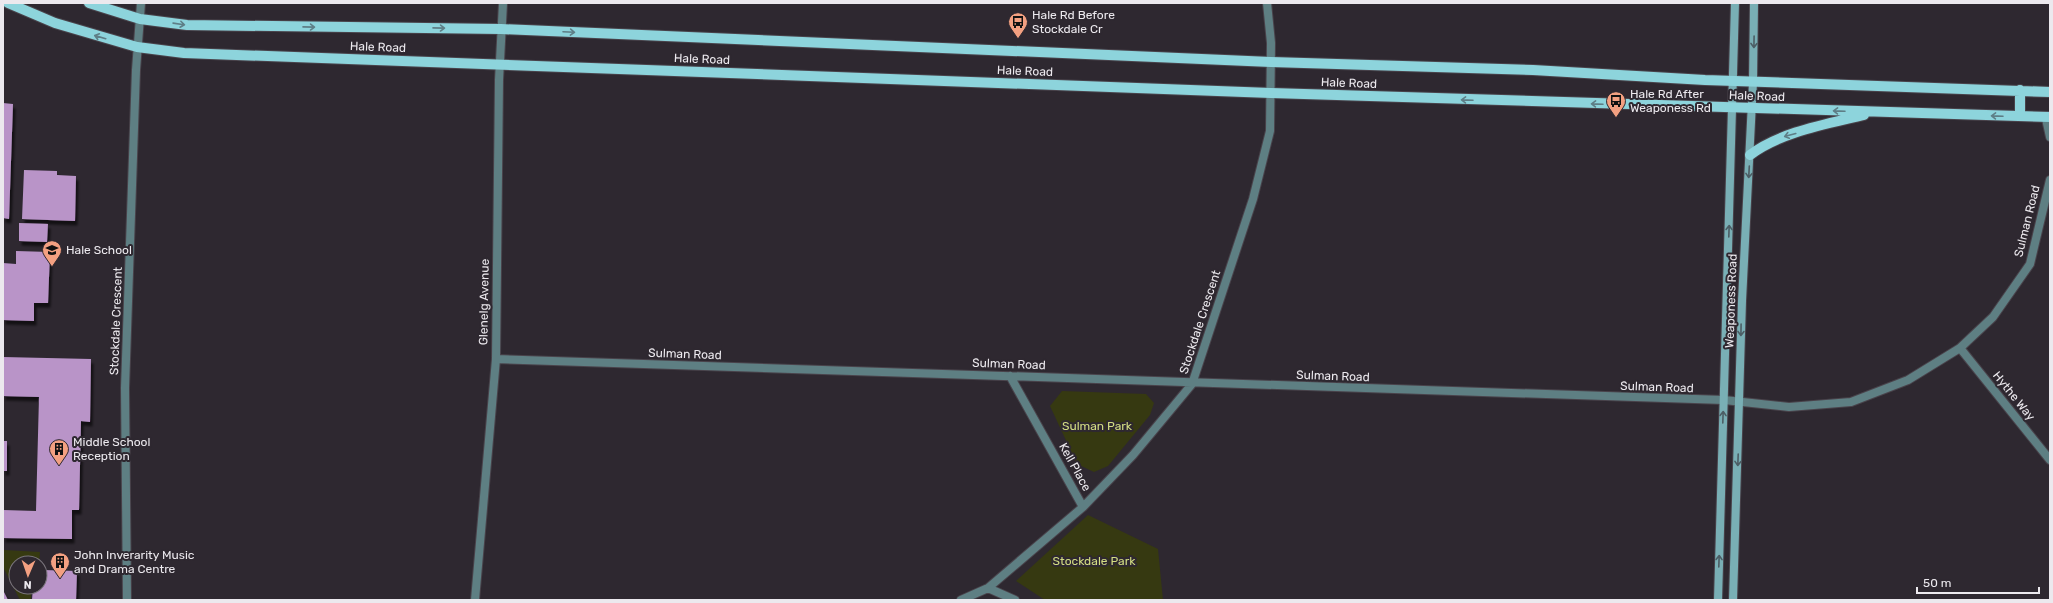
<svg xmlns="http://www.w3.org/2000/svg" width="2053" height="603" font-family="Rubik,sans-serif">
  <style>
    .green { fill: #363911 }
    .building { fill: #b994c8; filter: url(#shadow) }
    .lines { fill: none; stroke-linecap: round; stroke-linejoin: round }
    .street-casing { stroke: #49434b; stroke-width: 10 }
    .secondary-casing { stroke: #49434b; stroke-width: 10 }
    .primary-casing { stroke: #49434b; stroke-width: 12 }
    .street { stroke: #5e7f83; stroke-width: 8 }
    .secondary { stroke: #79afb5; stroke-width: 8 }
    .primary { stroke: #8dd4dc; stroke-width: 10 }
    .oneway { stroke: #5e7e86 }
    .oneway2 { stroke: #4c5e65 }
    .labels { text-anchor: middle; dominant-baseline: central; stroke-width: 4; stroke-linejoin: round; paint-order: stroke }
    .poi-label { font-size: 12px; fill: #ece9ee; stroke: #2e2830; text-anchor: start }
    .street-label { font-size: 12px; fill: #ece9ee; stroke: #2e2830 }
    .park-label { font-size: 12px; fill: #d3dd83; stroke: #2e2830 }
  </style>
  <defs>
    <filter id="shadow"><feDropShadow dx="2.5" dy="4.5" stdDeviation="1" flood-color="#0009"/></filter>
  </defs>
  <rect width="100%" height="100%" fill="#2e2830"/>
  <!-- green -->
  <path class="green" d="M1062,391L1146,394L1154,403L1150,415L1108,466L1094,472L1077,464L1050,406Z
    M1088,515L1158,549L1163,600H1045L1016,581Z
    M4,550L40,552L39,563H16V587H31V600H20L3,567Z"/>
  <!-- building -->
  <path class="building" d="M3,103L13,104L9,219L3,218Z
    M24,170L57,171V175L76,176L75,221L22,219Z
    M19,223L48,224L47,242L19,241Z
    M16,251L50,252L48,303H34V321L3,320V263L16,264Z
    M3,357L91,359L90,422L81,421L79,510H72V539L3,538V510L36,511L39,397L3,396Z
    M3,441H7V471H3Z
    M43,570L77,571L76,600H32L33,587H43Z
    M3,590L8,600H3Z"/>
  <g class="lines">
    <!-- street casing -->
    <g class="street-casing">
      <path id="street" d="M2044,117L2046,119L2050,137
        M1960,348L2050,460
        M496,359L1724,400L1789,407L1851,402L1908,380L1960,348L1993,317L2030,264L2050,180
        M1010,376L1083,507
        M988,588L1015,600
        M127,600L125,388L136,70L141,3
        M475,600L496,359L499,80L503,3
        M961,600L988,588L1083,507L1133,455L1192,384L1253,199L1270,131L1271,43L1267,3"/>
    </g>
    <!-- secondary casing -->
    <g class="secondary-casing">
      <path id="secondary" d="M1718,600L1735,3
        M1733,600L1742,301L1753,82L1754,3"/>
    </g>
    <!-- primary casing -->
    <g class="primary-casing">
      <path id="primary" d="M8,3L55,23L137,47L184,53L1271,93L2050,117
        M89,3L140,19L187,25L501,29L1271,62L1533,70L1705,80L2050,92
        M2020,116V90
        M1750,155C1780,132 1827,124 1864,115"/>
    </g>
    <!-- street -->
    <use href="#street" class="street"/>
    <!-- secondary -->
    <use href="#secondary" class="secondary"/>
    <!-- primary -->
    <use href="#primary" class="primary"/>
  </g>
  <!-- one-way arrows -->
  <defs><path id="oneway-shaft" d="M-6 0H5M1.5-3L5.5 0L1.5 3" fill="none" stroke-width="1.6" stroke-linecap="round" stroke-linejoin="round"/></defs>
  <g class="oneway">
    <use href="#oneway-shaft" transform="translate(179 24) rotate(8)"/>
    <use href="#oneway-shaft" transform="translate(309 27) rotate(1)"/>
    <use href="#oneway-shaft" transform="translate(439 28) rotate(1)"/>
    <use href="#oneway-shaft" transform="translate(569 32) rotate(3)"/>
    <use href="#oneway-shaft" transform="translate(100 37) rotate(-164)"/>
    <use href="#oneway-shaft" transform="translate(1467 100) rotate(-178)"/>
    <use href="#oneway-shaft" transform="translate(1597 104) rotate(-178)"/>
    <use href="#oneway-shaft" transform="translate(1839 111) rotate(-178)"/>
    <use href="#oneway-shaft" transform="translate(1997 116) rotate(-178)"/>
    <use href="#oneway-shaft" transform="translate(1790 135) rotate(165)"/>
  </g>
  <g class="oneway2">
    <use href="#oneway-shaft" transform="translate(1754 42) rotate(91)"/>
    <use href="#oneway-shaft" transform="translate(1749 172) rotate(93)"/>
    <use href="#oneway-shaft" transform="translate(1729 231) rotate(-88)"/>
    <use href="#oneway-shaft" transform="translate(1741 330) rotate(91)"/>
    <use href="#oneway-shaft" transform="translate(1723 417) rotate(-88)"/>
    <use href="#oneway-shaft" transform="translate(1738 460) rotate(92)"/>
    <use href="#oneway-shaft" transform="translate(1719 561) rotate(-88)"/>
  </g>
  <!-- icons -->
  <defs>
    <g id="bus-pin" transform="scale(1)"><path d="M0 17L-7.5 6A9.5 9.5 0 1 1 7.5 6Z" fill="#f3a081" stroke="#2e2830"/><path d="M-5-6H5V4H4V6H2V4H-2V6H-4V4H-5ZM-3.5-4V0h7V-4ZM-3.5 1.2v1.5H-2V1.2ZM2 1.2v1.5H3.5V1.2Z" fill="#111"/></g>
    <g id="school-pin" transform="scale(1)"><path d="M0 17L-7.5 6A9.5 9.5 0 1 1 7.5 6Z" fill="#f3a081" stroke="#2e2830"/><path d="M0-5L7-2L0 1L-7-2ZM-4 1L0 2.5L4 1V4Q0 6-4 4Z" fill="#111"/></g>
    <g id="building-pin" transform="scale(1)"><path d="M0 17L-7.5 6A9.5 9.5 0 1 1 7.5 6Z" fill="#f3a081" stroke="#2e2830"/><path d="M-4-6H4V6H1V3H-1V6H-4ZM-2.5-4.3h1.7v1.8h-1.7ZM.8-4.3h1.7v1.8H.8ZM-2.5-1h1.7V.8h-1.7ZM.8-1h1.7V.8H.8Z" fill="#111"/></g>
  </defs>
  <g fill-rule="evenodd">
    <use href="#bus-pin" x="1018" y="22"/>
    <use href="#bus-pin" x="1616" y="101"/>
    <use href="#school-pin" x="52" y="250"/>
    <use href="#building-pin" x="59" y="449"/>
    <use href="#building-pin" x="60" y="562"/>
  </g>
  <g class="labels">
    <!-- poi labels -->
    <g class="poi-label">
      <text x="1032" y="15">Hale Rd Before<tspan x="1032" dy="14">Stockdale Cr</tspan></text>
      <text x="1630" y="94">Hale Rd After<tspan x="1630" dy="14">Weaponess Rd</tspan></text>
      <text x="66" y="250">Hale School</text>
      <text x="73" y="442">Middle School<tspan x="73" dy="14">Reception</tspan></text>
      <text x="74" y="555">John Inverarity Music<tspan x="74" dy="14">and Drama Centre</tspan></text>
    </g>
    <!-- street labels -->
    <g class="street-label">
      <text transform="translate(378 47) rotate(2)">Hale Road</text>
      <text transform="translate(702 59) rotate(2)">Hale Road</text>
      <text transform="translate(1025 71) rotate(2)">Hale Road</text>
      <text transform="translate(1349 83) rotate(2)">Hale Road</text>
      <text transform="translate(1757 96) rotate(2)">Hale Road</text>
      <text transform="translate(2027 221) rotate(-76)">Sulman Road</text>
      <text transform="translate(1731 301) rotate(-88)">Weaponess Road</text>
      <text transform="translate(484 302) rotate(-89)">Glenelg Avenue</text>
      <text transform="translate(116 321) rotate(-88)">Stockdale Crescent</text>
      <text transform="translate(1200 322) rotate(-72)">Stockdale Crescent</text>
      <text transform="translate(685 354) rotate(2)">Sulman Road</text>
      <text transform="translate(1009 364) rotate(2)">Sulman Road</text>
      <text transform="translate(1333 376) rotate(2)">Sulman Road</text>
      <text transform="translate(1657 387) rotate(2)">Sulman Road</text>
      <text transform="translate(2014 396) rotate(51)">Hythe Way</text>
      <text transform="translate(1075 467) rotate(61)">Kell Place</text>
    </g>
    <!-- park labels -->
    <g class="park-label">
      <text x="1097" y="426">Sulman Park</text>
      <text x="1094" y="561">Stockdale Park</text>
    </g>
  </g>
  <!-- border -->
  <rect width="2053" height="603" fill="none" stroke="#ece9ee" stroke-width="8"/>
  <!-- north arrow -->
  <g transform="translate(28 575) rotate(182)"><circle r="19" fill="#2e2830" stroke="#7a757c"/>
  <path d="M0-3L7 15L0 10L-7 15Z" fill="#f3a081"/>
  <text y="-6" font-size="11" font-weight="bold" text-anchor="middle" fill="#ece9ee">N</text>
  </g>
  <!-- scale -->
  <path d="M1917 587v6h122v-6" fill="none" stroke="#ece9ee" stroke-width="2"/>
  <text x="1923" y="587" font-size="12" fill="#ece9ee" stroke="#2e2830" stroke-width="3" paint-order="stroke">50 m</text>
</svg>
